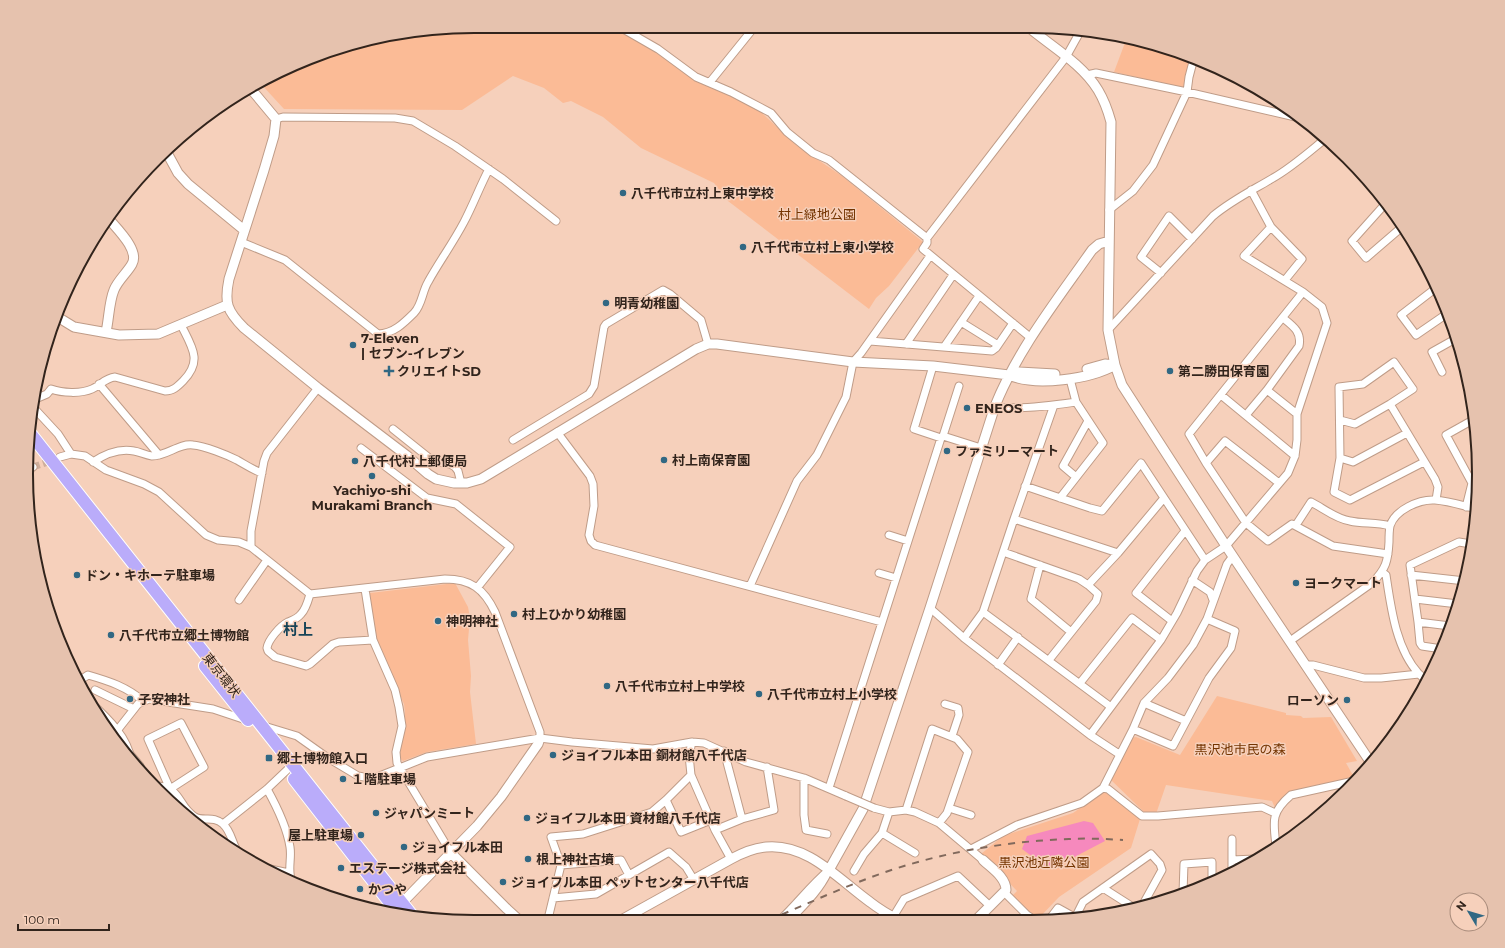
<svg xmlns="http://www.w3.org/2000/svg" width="1505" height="948" font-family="Montserrat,'Noto Sans JP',sans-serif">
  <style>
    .green { fill: #fbbb96 }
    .water { fill: #f689bd }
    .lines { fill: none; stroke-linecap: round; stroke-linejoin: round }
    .minor-tunnel { stroke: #cfae9b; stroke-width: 7; stroke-dasharray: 7 3.5; stroke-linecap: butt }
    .minor-casing { stroke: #bf9c88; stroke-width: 9 }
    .tertiary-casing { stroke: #bf9c88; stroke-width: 11 }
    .trunk-casing { stroke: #fff; stroke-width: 14 }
    .minor { stroke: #fff; stroke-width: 7 }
    .tertiary { stroke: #fff; stroke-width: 9 }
    .trunk { stroke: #baacfa; stroke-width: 12 }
    .rail { stroke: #81695c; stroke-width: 2; stroke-dasharray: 7 7; stroke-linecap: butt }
    .minor-bridge-casing { stroke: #bf9c88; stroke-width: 9; stroke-linecap: butt }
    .minor-bridge { stroke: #fff; stroke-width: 7 }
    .poi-dot { fill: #316883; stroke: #f6d0bb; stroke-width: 1.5 }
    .labels { text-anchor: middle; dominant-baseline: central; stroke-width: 3; stroke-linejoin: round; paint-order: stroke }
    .poi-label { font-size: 13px; font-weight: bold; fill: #32241c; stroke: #f6d0bb; text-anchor: start }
    .park-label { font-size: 13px; fill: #743400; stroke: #f6d0bb }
    .street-label { font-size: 13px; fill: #32241c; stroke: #f6d0bb }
    .quarter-label { font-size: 15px; font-weight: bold; fill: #174458; stroke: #f6d0bb }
    .rim { fill: none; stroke: #32241c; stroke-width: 2 }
  </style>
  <rect width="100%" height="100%" fill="#f6d0bb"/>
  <!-- green -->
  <path class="green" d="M415,30H619L642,42L687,75L741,101L761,112L796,145L842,176L923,242L889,286L876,298L869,309L728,201L714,183L641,148L603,117L571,101L563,103L544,88L513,76L462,110L284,109L261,84L330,50Z
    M1126,40L1192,57L1185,88L1114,72Z
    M455,583L468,607L470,618L468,640L471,676L470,692L476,744L427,752L403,761L398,757C403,740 407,722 404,704L378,644L369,595L370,593Z
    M1217,696L1286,713V715L1301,716L1303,718L1331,717L1357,761L1346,763L1355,779L1290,793L1275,808L1272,801L1166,785L1156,814L1145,813L1110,779L1131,738L1136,737L1180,755Z
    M1105,791L1140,819L1131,848L1059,897L1038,919L1012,896L1017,891L981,854L1003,836L1073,813Z"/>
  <!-- water -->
  <path class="water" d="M1084,821L1093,823L1105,841L1061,864L1048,868L1022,849L1027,836Z"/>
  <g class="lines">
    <!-- minor-tunnel -->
    <path class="minor-tunnel" d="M33,467L54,460"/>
    <!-- minor casing -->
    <g class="minor-casing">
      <path id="minor" d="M625,30L658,49L696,77L731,92L771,113L787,132L813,153L829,160L927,238
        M1087,75L1096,73L1187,92L1304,119
        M710,82L752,30
        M276,119L283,117L395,118L413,121L455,146L503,179L556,221
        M1251,190L1271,227L1302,259L1285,280
        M1386,203L1352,241L1366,258L1402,227
        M1109,210L1133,191L1153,165L1187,92L1189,77L1194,58
        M241,242L285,260L378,334C393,334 404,323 414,313C422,305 422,292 428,282C439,262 453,243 464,222C473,205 480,186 489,169
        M1414,249L1417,247
        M1161,273L1141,257L1169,216L1192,239
        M1436,288L1401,315L1416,335L1448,313
        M1303,292L1189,434L1206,463L1246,523L1268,541L1292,524L1333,546L1388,554
        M1283,318C1293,326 1302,332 1299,346L1267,390L1297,414
        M961,322L998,345
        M1108,330L1213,216C1232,200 1253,190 1273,178C1291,168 1309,152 1325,139
        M1031,338L923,249L927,243V238L1066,57L1081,30
        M870,341L992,351L996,348L1013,323
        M906,344L953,275
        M944,347L979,296
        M1442,372L1432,352L1457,338
        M99,384L159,455
        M959,386L943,436L981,448
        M1221,395L1295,456
        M33,400L47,394L51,389C62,393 81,394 92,389C101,385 105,378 115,377L165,391C173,391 177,387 183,381C203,361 192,347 181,325
        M1390,404L1435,479L1438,487L1436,500
        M995,406C1014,411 1055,405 1076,402
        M33,407L58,434L71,454
        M1246,415L1267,390
        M1340,420L1355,424L1390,404L1413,389L1394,362L1363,384L1339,387L1340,458L1334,492L1350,500L1424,462
        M393,429L433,461L450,464L455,467L458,471L461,483
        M557,432L590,476L593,484L594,506L589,535L591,541L595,545L882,622
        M513,440L589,394L594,386L604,327L606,324L663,290L670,294L701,320L708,344
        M361,448L427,498L456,504L510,547L477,588
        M60,457L71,454L85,456L106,470L144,484L159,492L206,535L218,540L239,542L251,547L310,594L445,579C471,579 484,589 495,612L540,732V738
        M1340,458L1353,462L1407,433
        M93,462C105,454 119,448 134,451C140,452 145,455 152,456C167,456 179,443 193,445C205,446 227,455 237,460C246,465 253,470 262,473
        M1206,463L1225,441L1279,483
        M26,471L33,467
        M1076,477L1063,466L1088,421
        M1025,486L1090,508L1102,511L1141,463L1205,560
        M1060,498L1103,443L1076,402L1070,379
        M1466,507L1472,483L1446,435L1471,421L1476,429
        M1014,519L1118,553
        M1296,525L1311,502C1323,508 1336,519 1350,521C1363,524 1377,522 1390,526
        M889,535L908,541
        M251,547V531L264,461L267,453L318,388
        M1003,552L1079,579L1088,585L1098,594L1096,601L1049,660
        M1040,565L1031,599L1071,632
        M1382,572L1386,575C1391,608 1396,649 1419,674
        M879,573L896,578
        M1411,575L1465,581
        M1192,580L1210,592L1213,600
        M1088,585L1118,553L1164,498
        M750,586L797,481L817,455L846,397L853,362L861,353L930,256
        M365,589L373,640L395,690L399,707L402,726L396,752L397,763L451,853
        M310,594C308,601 306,609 301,614C297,619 293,620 288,622C280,626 268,640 267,648L268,651L275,657L306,666L310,664L333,644L339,642L373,640
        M1415,599L1458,604
        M239,600L267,560
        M930,608L964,638L1090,735L1119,754
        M983,612L1111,707
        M1172,621L1136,593L1185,531
        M1418,622L1450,626
        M964,638L983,612L1014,519L1054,405
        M1290,641L1372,583C1386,569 1388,561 1389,542C1389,537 1389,531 1390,526C1395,510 1419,499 1435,500C1449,501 1464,506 1477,509
        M1442,649L1422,646L1420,643L1418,622L1410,565L1459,542L1471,544
        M998,665L1018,637
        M1305,665H1313L1364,678H1381L1419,674L1427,681
        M79,681L88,675C109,681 127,687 143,701
        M1080,683L1132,618L1161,640
        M95,690L134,709
        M1144,703L1186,721
        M945,704L958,708L959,715L952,736
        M181,723L204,767L170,789L148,739Z
        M264,726L297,736L328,758L358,776L364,777H377L427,757L540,738L572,742L653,749L692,742L704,743L746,762L804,778L846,796
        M1133,729L1173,746L1209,678L1231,648L1235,631L1207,619
        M1090,735L1161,640L1177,613L1197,571L1205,560L1226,546L1288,473L1295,456L1297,440V414L1327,323L1322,307L1303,292L1244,256L1271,227
        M112,737L138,704L149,699L213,709L246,720
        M692,742L689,755L691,775L715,830L731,859
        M724,751L742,819
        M129,753L140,766L142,774
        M804,778V815L806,830L827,834
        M155,786C182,786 177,806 195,817C204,822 213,815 223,824C230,830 232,841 236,849
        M829,788L941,438L914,429L933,366
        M1103,788L1108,789L1142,816H1158L1262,807L1275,813
        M267,789C277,807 287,827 290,847C292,859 287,871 292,882
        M666,800L681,832L711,820
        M874,808L889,812L906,810L915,812L939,823L983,860
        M949,808L971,815
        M906,810L932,729L957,739L968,752L947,813L939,823
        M223,824L267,789L287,770
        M715,830L742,819L774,810L767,767
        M882,833L915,853
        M1232,839V874
        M1276,845C1273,821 1271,812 1291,795L1354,781
        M971,849L1017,825L1082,803L1103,788L1133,729L1144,703L1168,678L1193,645L1207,619L1227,564L1233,556
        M1232,860L1255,859
        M561,865L621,860L629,875
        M270,869L289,873
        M854,871L864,854L882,833L889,812
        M1103,888L1136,909
        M1004,892L1027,915L1036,921
        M1183,893L1184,864L1212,862V882
        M553,898L596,894L669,852L686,867L694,880
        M893,917L904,899L958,876L990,906
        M1075,918L1083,902L1151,854L1160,864L1162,870L1141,908
        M548,919L561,865L551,837L583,834L652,812L666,800L691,775
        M780,920C797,904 811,885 829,870
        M790,920C804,905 819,891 828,872
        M1048,921L1058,908L1076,918"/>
    </g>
    <!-- tertiary casing -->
    <g class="tertiary-casing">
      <path id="tertiary" d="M1032,30C1054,48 1083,65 1098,90C1104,100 1108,111 1111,122L1108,330L1115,365L1122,385L1226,546L1371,763
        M251,89L276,119L274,136L264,170L229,279C224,303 227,311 244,328L318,388L406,455L428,474L436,479L454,483H467L481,479L696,349L708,344H717L853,362L933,366L1009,375C1035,387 1091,379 1115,365
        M166,151L178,173L188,184L244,230
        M56,316L74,327L119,335L158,334L227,305
        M106,332C109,319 109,302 114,290C118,280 127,273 132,264C140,250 116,228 108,218
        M1087,369L1105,364L1115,365
        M1009,375L1019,372L1055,374
        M91,704C107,719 127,738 130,760
        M451,853L507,909L518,919
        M829,870L863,809L930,608L995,406C1018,349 1057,300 1092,250L1099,244L1109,241
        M398,907L477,826L501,797L538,744L540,738
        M623,919L731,859C742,853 753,848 766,847C808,843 839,880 870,902C879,909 889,915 899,920
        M975,921L1006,890C1006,877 991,868 983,860"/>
    </g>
    <!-- trunk casing -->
    <g class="trunk-casing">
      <path id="trunk" d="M30,433L414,918
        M205,666L248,720
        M294,779L398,913"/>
    </g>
    <!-- minor -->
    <use href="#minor" class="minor"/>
    <!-- tertiary -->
    <use href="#tertiary" class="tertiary"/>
    <!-- trunk -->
    <use href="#trunk" class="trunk"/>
    <!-- rail -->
    <path class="rail" d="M769,920C814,901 858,880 904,866C957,850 1013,841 1069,839C1087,838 1105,839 1123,840"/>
    <!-- minor-bridge casing -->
    <g class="minor-bridge-casing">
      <path id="minor-bridge" d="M846,796L874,808"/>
    </g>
    <!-- minor-bridge -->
    <use href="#minor-bridge" class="minor-bridge"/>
  </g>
  <!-- markers -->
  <g class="poi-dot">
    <circle cx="623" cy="193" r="4"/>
    <circle cx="743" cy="247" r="4"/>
    <circle cx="606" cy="303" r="4"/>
    <circle cx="353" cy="345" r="4"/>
    <path d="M387 365h4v4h4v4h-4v4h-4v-4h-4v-4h4z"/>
    <circle cx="1170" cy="371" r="4"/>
    <circle cx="967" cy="408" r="4"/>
    <circle cx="947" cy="451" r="4"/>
    <circle cx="664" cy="460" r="4"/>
    <circle cx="355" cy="461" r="4"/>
    <circle cx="372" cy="476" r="4"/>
    <circle cx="77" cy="575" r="4"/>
    <circle cx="1296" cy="583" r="4"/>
    <circle cx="514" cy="614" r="4"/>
    <circle cx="438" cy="621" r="4"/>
    <circle cx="111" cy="635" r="4"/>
    <circle cx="607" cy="686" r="4"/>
    <circle cx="759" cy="694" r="4"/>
    <circle cx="130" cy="699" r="4"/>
    <circle cx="1347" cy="700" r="4"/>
    <circle cx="553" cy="755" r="4"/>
    <rect x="265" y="754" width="8" height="8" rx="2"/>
    <circle cx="343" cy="779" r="4"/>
    <circle cx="376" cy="813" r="4"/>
    <circle cx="527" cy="818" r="4"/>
    <circle cx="361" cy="835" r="4"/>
    <circle cx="404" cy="847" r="4"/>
    <circle cx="528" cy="859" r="4"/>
    <circle cx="341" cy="868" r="4"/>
    <circle cx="503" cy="882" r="4"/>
    <circle cx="360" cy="889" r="4"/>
  </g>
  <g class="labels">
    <!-- poi labels -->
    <g class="poi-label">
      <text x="631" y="193">八千代市立村上東中学校</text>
      <text x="751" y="247">八千代市立村上東小学校</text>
      <text x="614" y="303">明青幼稚園</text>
      <text x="361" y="338">7-Eleven<tspan x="361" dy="15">| セブン-イレブン</tspan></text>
      <text x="397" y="371">クリエイトSD</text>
      <text x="1178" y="371">第二勝田保育園</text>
      <text x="975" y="408">ENEOS</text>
      <text x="955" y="451">ファミリーマート</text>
      <text x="672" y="460">村上南保育園</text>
      <text x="363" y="461">八千代村上郵便局</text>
      <text x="372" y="490" text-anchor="middle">Yachiyo-shi<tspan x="372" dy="15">Murakami Branch</tspan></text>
      <text x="85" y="575">ドン・キホーテ駐車場</text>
      <text x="1304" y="583">ヨークマート</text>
      <text x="522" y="614">村上ひかり幼稚園</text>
      <text x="446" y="621">神明神社</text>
      <text x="119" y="635">八千代市立郷土博物館</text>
      <text x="615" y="686">八千代市立村上中学校</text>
      <text x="767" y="694">八千代市立村上小学校</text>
      <text x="138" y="699">子安神社</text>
      <text x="1339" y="700" text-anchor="end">ローソン</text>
      <text x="561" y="755">ジョイフル本田 鋼材館八千代店</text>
      <text x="277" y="758">郷土博物館入口</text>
      <text x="351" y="779">１階駐車場</text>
      <text x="384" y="813">ジャパンミート</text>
      <text x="535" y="818">ジョイフル本田 資材館八千代店</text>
      <text x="353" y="835" text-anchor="end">屋上駐車場</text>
      <text x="412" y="847">ジョイフル本田</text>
      <text x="536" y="859">根上神社古墳</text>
      <text x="349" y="868">エステージ株式会社</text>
      <text x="511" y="882">ジョイフル本田 ペットセンター八千代店</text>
      <text x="368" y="889">かつや</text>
    </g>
    <!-- park labels -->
    <g class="park-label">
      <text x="817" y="214">村上緑地公園</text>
      <text x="1240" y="749">黒沢池市民の森</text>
      <text x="1044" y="862">黒沢池近隣公園</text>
    </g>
    <!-- street labels -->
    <g class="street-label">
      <text transform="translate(222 675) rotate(52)">東京環状</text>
    </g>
    <!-- quarter labels -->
    <g class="quarter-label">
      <text x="298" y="629">村上</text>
    </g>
  </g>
  <!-- crop -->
  <path d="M0 0H1505V948H0ZM474 33H1031A441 441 0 0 1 1472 474V474A441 441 0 0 1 1031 915H474A441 441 0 0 1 33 474V474A441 441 0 0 1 474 33Z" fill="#e6c2ae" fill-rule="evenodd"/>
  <path class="rim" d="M474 33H1031A441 441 0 0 1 1472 474V474A441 441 0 0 1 1031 915H474A441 441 0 0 1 33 474V474A441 441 0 0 1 474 33Z"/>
  <!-- north arrow -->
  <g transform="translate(1469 912) rotate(308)"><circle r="19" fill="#f6d0bb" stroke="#a88b7b"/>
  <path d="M0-3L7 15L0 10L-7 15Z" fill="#316883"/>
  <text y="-6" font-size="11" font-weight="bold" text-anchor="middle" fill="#32241c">N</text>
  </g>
  <!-- scale -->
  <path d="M18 924v6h91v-6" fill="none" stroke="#32241c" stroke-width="2"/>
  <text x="24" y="924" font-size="12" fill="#32241c" stroke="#f6d0bb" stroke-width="3" paint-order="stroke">100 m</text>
</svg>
